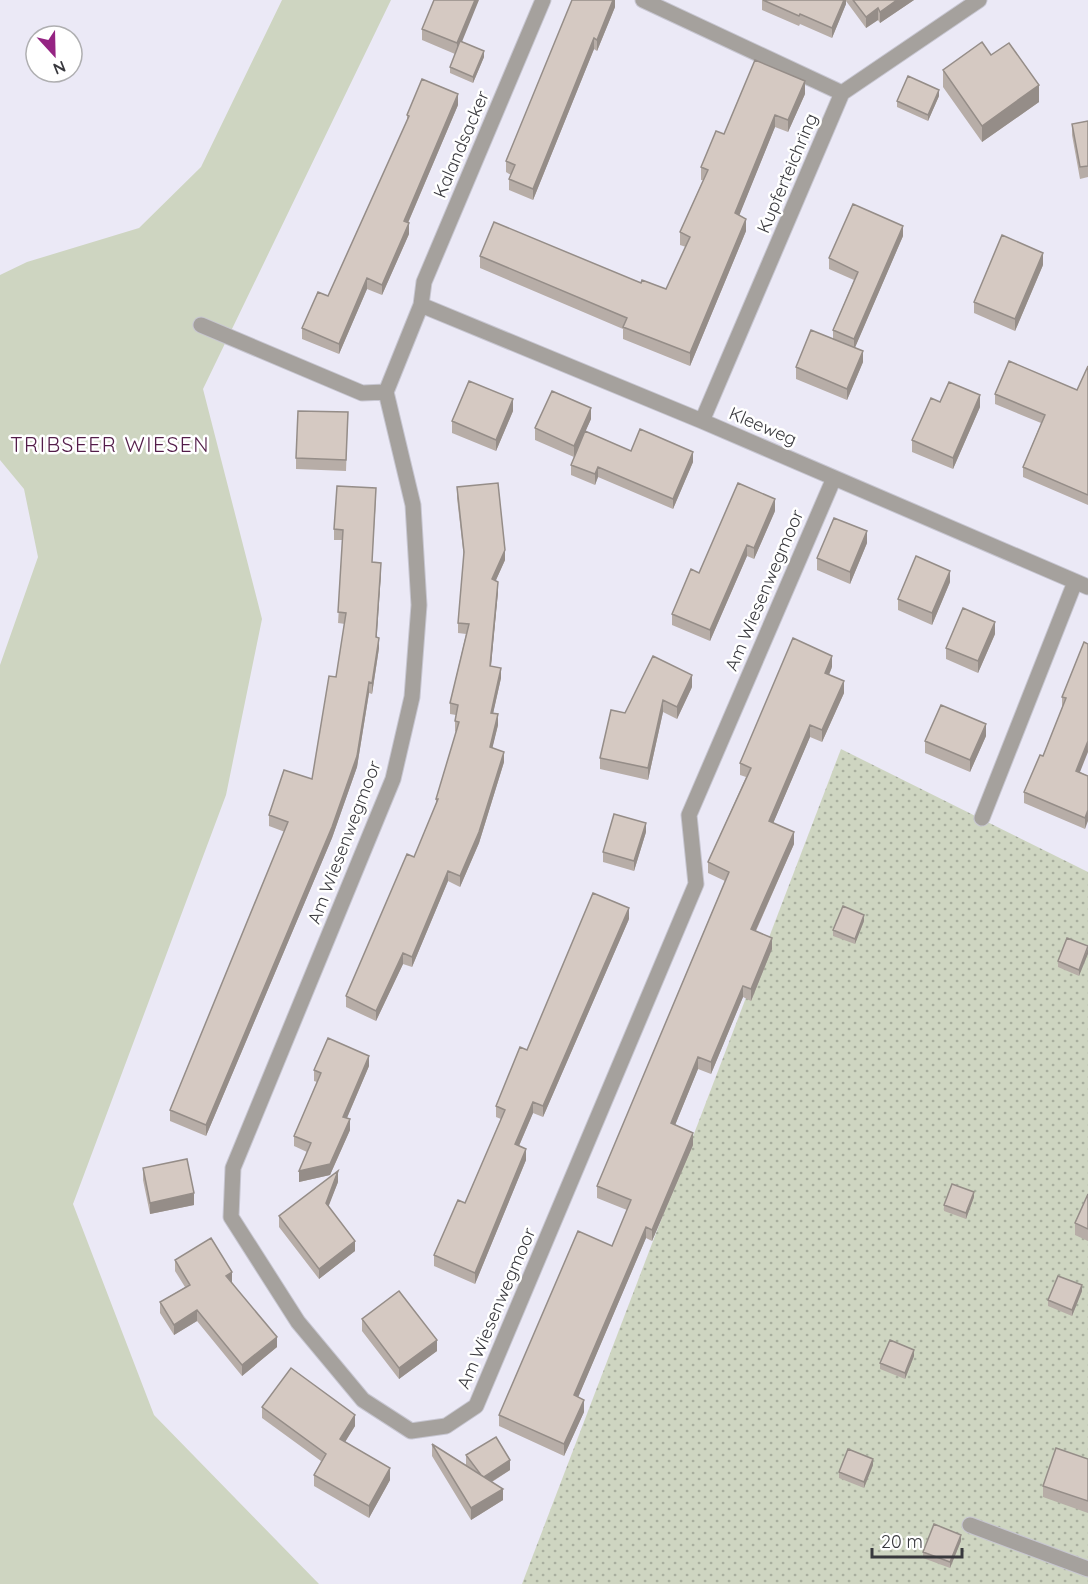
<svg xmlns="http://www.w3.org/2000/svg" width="1088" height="1584" font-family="Quicksand,sans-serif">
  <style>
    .green { fill: #ced5c1 }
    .garden { fill: url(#garden-dots) }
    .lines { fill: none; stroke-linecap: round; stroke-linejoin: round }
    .minor-casing { stroke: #c7c6d1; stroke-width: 17 }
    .minor { stroke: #a5a19d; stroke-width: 15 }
    .wall { fill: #b7ada7 }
    .shaded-wall { fill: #958d88 }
    .building { fill: #d5c9c2; stroke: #958d88; stroke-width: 1.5 }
    .labels { text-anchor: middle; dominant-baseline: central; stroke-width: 5; stroke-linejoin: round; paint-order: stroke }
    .street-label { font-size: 18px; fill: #38383d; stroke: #fff }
    .quarter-label { font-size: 21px; letter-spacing: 1.5px; fill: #531d49; stroke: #fff }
  </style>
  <defs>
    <pattern id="garden-dots" width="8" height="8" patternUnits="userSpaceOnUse" patternTransform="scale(1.5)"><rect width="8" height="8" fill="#ced5c1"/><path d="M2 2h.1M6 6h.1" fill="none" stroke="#a8ae9e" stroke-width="1.8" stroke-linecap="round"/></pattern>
  </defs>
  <rect width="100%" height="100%" fill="#ebe9f6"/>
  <!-- green -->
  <path class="green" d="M282,0H391L203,389L262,619L226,795L73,1204L154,1415L319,1584H0V665L38,557L24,489L0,460V275L27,262L139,228L201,167Z"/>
  <!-- garden -->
  <path class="garden" d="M841,749L1088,872V1584H522Z"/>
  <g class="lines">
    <!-- minor casing -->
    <g class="minor-casing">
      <path id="minor" d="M543,0L424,282L421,305L386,392L413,505L419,605L412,697L393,779L233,1168L231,1217L298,1322L363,1400L411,1431L446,1426L476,1406L696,884L689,815L834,478
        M643,0L842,93
        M421,305L702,421L1088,587
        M201,325L362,393L386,392
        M702,421L842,93L979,0
        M982,818L1075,582
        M970,1525L1088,1569"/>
    </g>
    <!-- minor -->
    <use href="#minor" class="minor"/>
  </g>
  <!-- wall -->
  <path class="wall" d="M615,0V7L597,51L594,49L533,200L509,190V179L511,175L506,172V161Z
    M762,0H914L880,23L878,20L866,28L846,1V4L832,38L800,24L799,26L762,10Z
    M422,29L462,42L484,57L473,83L450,73V67L455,54L422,40Z
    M991,55L1039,102L982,142L943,87V70Z
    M805,94L788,132L775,127L739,215L746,231L690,366L623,339V329L480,268V256L641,283L666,289L686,247L680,245V232L703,180H701V167L724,134Z
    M939,96L928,121L897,107V101Z
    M458,105L408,223L409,234L382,295L367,289L339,354L302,339V328L328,296L407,121V115Z
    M1088,121V177L1080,179L1072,135V124Z
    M903,236L855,347L863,362L847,400L796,379V367L833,339V330L854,280L829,269V258Z
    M1043,265L1015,331L974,313V302Z
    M1088,366V505L1023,477V467L1041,423L995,404V394L1077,390Z
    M940,402L980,407L953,469L912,452V440Z
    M513,411L496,451L452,433V421Z
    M348,412L346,471L296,469V458Z
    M591,419L585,432L631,451L693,462L673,509L598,477L595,485L571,475V465L574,457L535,440V428Z
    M457,487L505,560L496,580L498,592L491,666L501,678L493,713L498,725L492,748L504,762L479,843L460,887L448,881L412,967L403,964L376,1021L346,1007V996L414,857L436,804V799L456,732L455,731V721L456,715L450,714V703L466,634L458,633V623L464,558L457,498Z
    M376,499L372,562L381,573L376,637L379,648L372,694L369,693L357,767L332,838L206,1136L170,1121V1110L285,832L269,826V815L312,779L336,677L345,624L338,623L343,540H334V529Z
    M775,511L754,559L747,556L710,641L672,625V614L699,573Z
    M867,543L850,584L817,570V558Z
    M950,582L932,625L898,610V599Z
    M995,634L978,673L946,659V648Z
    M1084,642L1080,772L1088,776L1085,829L1024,803V792L1043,756L1062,708V697Z
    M832,667L829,675L844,693L822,742L810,737L773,823L794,844L756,931L772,949L751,1001L743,997L711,1074L698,1069L675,1125L693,1145L652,1241L646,1238L578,1397L584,1412L564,1456L499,1426V1415L612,1246L627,1210L597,1198V1186L725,881L708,873V862L746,777L740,775V763Z
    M692,687L677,719L663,712L648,780L600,769V758L625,713Z
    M986,736L970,772L925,753V741Z
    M646,832L634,871L603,862V852Z
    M629,919L543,1117L533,1113L519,1146L526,1160L475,1284L434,1266V1255L465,1203L501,1119L496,1117V1106L527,1050Z
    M864,921L855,944L833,936V930Z
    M1088,946L1079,976L1058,967V961Z
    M369,1066L347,1118L350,1130L330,1175L299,1182L307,1152L294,1146V1136L317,1082L314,1081V1070Z
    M143,1168L194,1205L150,1214L143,1180Z
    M338,1182L328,1206L355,1251L319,1279L279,1227V1216Z
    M1088,1194V1241L1075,1235V1223Z
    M974,1197L966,1219L944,1211V1205Z
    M175,1260L232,1282L277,1347L242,1376L197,1321L174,1335L160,1313V1302L185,1287L175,1271Z
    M1082,1291L1072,1316L1048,1306V1300Z
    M362,1319L437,1351L399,1379L362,1331Z
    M914,1356L905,1379L880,1369V1363Z
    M262,1407L355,1426L345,1442L390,1480L369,1518L314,1486V1475L321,1461L262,1418Z
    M432,1444L466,1465V1455L510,1470L492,1482L503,1500L471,1520L432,1456Z
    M1088,1459V1513L1043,1497V1486Z
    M873,1465L864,1488L839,1478V1472Z
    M961,1541L950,1568L923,1558V1552Z"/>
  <!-- shaded-wall -->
  <path class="shaded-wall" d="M475,0H479L457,54V43Z
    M613,0H615V7L597,51V40Z
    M844,0H846V4L832,38V28Z
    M897,0H914L880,23V12Z
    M878,8V20L866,28V17Z
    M594,38V49L533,200V189Z
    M484,51V57L473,83V77Z
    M805,81V94L788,132V120Z
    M1039,85V102L982,142V126Z
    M939,90V96L928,121V115Z
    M458,94V105L404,232V221Z
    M775,115V127L735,226V213Z
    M746,219V231L690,366V353Z
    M409,223V234L382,295V285Z
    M903,226V236L854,350V339Z
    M1043,253V265L1015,331V319Z
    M367,278V289L339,354V344Z
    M863,351V362L847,400V389Z
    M980,395V407L953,469V458Z
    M513,399V411L496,451V440Z
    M591,408V419L574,457V446Z
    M693,452V462L673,509V499Z
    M598,467V477L595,485V474Z
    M775,499V511L754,559V548Z
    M867,531V543L850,584V572Z
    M747,545V556L710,641V630Z
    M505,550V560L492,589V579Z
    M381,563V573L376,648V637Z
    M950,571V582L932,625V613Z
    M498,582V592L490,676V666Z
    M995,622V634L978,673V661Z
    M379,638V648L372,694V683Z
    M832,656V667L825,684V673Z
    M501,668V678L491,723V713Z
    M692,675V687L677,719V707Z
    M844,681V693L822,742V730Z
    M369,682V693L357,767L332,838L206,1136V1125Z
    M663,700V712L648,780V768Z
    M498,714V725L490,758V747Z
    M986,724V736L970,772V760Z
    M810,725V737L769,833V821Z
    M1088,741V752L1076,782V771Z
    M504,752V762L479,843L460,887V876Z
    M1088,810V821L1085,829V818Z
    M646,823V832L634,871V861Z
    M794,832V844L751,941V929Z
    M448,871V881L412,967V957Z
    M629,908V919L543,1117V1106Z
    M864,915V921L855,944V939Z
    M772,938V949L751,1001V989Z
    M1088,948V954L1079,976V970Z
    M403,953V964L376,1021V1011Z
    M743,986V997L711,1074V1062Z
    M369,1056V1066L343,1127V1117Z
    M698,1057V1069L671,1135V1123Z
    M533,1102V1113L515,1155V1144Z
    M350,1119V1130L330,1175L299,1182V1171Z
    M693,1133V1145L652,1241V1230Z
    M526,1149V1160L475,1284V1273Z
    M338,1171V1182L326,1213V1203Z
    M974,1192V1197L966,1219V1213Z
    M194,1193V1205L150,1214V1203Z
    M646,1227V1238L574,1407V1395Z
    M355,1241V1251L319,1279V1269Z
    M232,1272V1283L226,1276Z
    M1082,1285V1291L1072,1316V1310Z
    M197,1310V1321L174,1335V1325Z
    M277,1337V1347L242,1376V1365Z
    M437,1340V1351L399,1379V1368Z
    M914,1350V1356L905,1379V1373Z
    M584,1400V1412L564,1456V1444Z
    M355,1415V1426L340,1450V1439Z
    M873,1459V1465L864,1488V1482Z
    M510,1460V1470L483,1487V1477Z
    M390,1468V1480L369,1518V1506Z
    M503,1489V1500L471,1520V1508Z
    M961,1535V1541L950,1568V1562Z"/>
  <!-- building -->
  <path class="building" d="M434,0H475L457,43L422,29Z
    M572,0H613L597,40L594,38L533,189L509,179L515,165L506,161Z
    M763,0H844L832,28L800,14L799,16Z
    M853,0H897L880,12L878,8L866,17Z
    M460,41L484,51L473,77L450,67Z
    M982,42L991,55L1009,43L1039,85L982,126L943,70Z
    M755,60L805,81L788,120L775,115L735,213L746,219L690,353L623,327L627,318L480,256L494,222L641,283L642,280L666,289L690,237L680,232L708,170L701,167L716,131L724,134Z
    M908,76L939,90L928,115L897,101Z
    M422,79L458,94L404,221L409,223L382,285L367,278L339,344L302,328L318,292L328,296L409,116L407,115Z
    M1088,121V166L1080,167L1072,124Z
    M853,204L903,226L854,339L833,330L858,272L829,258Z
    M1002,235L1043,253L1015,319L974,302Z
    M811,330L863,351L847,389L796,367Z
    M1009,361L1077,390L1088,366V495L1023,467L1045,415L995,394Z
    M469,381L513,399L496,440L452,421Z
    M949,382L980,395L953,458L912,440L931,398L940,402Z
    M552,391L591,408L574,446L535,428Z
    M298,411L348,412L346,460L296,458Z
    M640,429L693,452L673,499L598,467L595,474L571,465L585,431L631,451Z
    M498,483L505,550L492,579L498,582L490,666L501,668L491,713L498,714L490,747L504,752L479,832L460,876L448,871L412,957L403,953L376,1011L346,996L407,854L414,857L438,799H436L459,722L455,721L458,705L450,703L469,624L458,623L464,552L457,487Z
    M738,483L775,499L754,548L747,545L710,630L672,614L691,569L699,573Z
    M337,486L376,488L372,562L381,563L376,637L379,638L372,683L369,682L357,756L332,827L206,1125L170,1110L288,822L269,815L284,770L312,779L329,676L336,677L346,613L338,612L343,530L334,529Z
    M834,518L867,531L850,572L817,558Z
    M916,556L950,571L932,613L898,599Z
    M963,608L995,622L978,661L946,648Z
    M793,638L832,656L825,673L844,681L822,730L810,725L769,821L794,832L751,929L772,938L751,989L743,986L711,1062L698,1057L671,1123L693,1133L652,1230L646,1227L574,1395L584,1400L564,1444L499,1415L578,1231L612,1246L631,1200L597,1186L729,872L708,862L751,768L740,763Z
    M1084,642L1088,644V741L1076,771L1088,776V810L1085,818L1024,792L1040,755L1043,756L1066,698L1062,697Z
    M653,656L692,675L677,707L663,700L648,768L600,758L611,710L625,713Z
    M941,705L986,724L970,760L925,741Z
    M614,814L646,823L634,861L603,852Z
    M593,893L629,908L543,1106L533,1102L515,1144L526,1149L475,1273L434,1255L458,1200L465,1203L505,1110L496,1106L520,1047L527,1050Z
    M843,906L864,915L855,939L833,930Z
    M1067,938L1088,946L1079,970L1058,961Z
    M328,1038L369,1056L343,1117L350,1119L330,1164L299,1171L311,1143L294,1136L321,1073L314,1070Z
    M187,1159L194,1193L150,1203L143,1168Z
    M338,1171L326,1203L355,1241L319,1269L279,1216Z
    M952,1184L974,1192L966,1213L944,1205Z
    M1088,1194V1229L1075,1223Z
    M211,1238L232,1272L226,1276L277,1337L242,1365L197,1310L174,1325L160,1302L190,1285L175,1260Z
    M1058,1276L1082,1285L1072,1310L1048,1300Z
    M399,1291L437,1340L399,1368L362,1319Z
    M890,1340L914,1350L905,1373L880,1363Z
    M291,1368L355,1415L340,1439L390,1468L369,1506L314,1475L326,1454L262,1407Z
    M496,1437L510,1460L484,1477L481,1475L466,1455Z
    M432,1444L503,1489L471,1508Z
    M1056,1448L1088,1459V1501L1043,1486Z
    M848,1449L873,1459L864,1482L839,1472Z
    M934,1524L961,1535L950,1562L923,1552Z"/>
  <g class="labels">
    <!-- street labels -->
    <g class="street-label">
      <text transform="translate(461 144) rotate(-67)">Kalandsacker</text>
      <text transform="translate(787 173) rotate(-67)">Kupferteichring</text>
      <text transform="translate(763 426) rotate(23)">Kleeweg</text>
      <text transform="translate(764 590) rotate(-67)">Am Wiesenwegmoor</text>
      <text transform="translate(344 842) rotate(-69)">Am Wiesenwegmoor</text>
      <text transform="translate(496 1308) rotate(-67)">Am Wiesenwegmoor</text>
    </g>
    <!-- quarter labels -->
    <g class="quarter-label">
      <text x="110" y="444">TRIBSEER WIESEN</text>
    </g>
  </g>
  <!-- north arrow -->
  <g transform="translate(54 54) rotate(158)"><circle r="28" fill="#ffffff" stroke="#afafb1" stroke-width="1.5"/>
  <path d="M0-4.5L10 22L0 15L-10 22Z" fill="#952483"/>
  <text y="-9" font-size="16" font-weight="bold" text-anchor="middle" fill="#38383d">N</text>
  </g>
  <!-- scale -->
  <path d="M872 1548v9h90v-9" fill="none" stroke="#38383d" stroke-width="3"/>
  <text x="881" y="1548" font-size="18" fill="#38383d" stroke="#ffffff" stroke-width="4.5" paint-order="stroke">20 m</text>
</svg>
